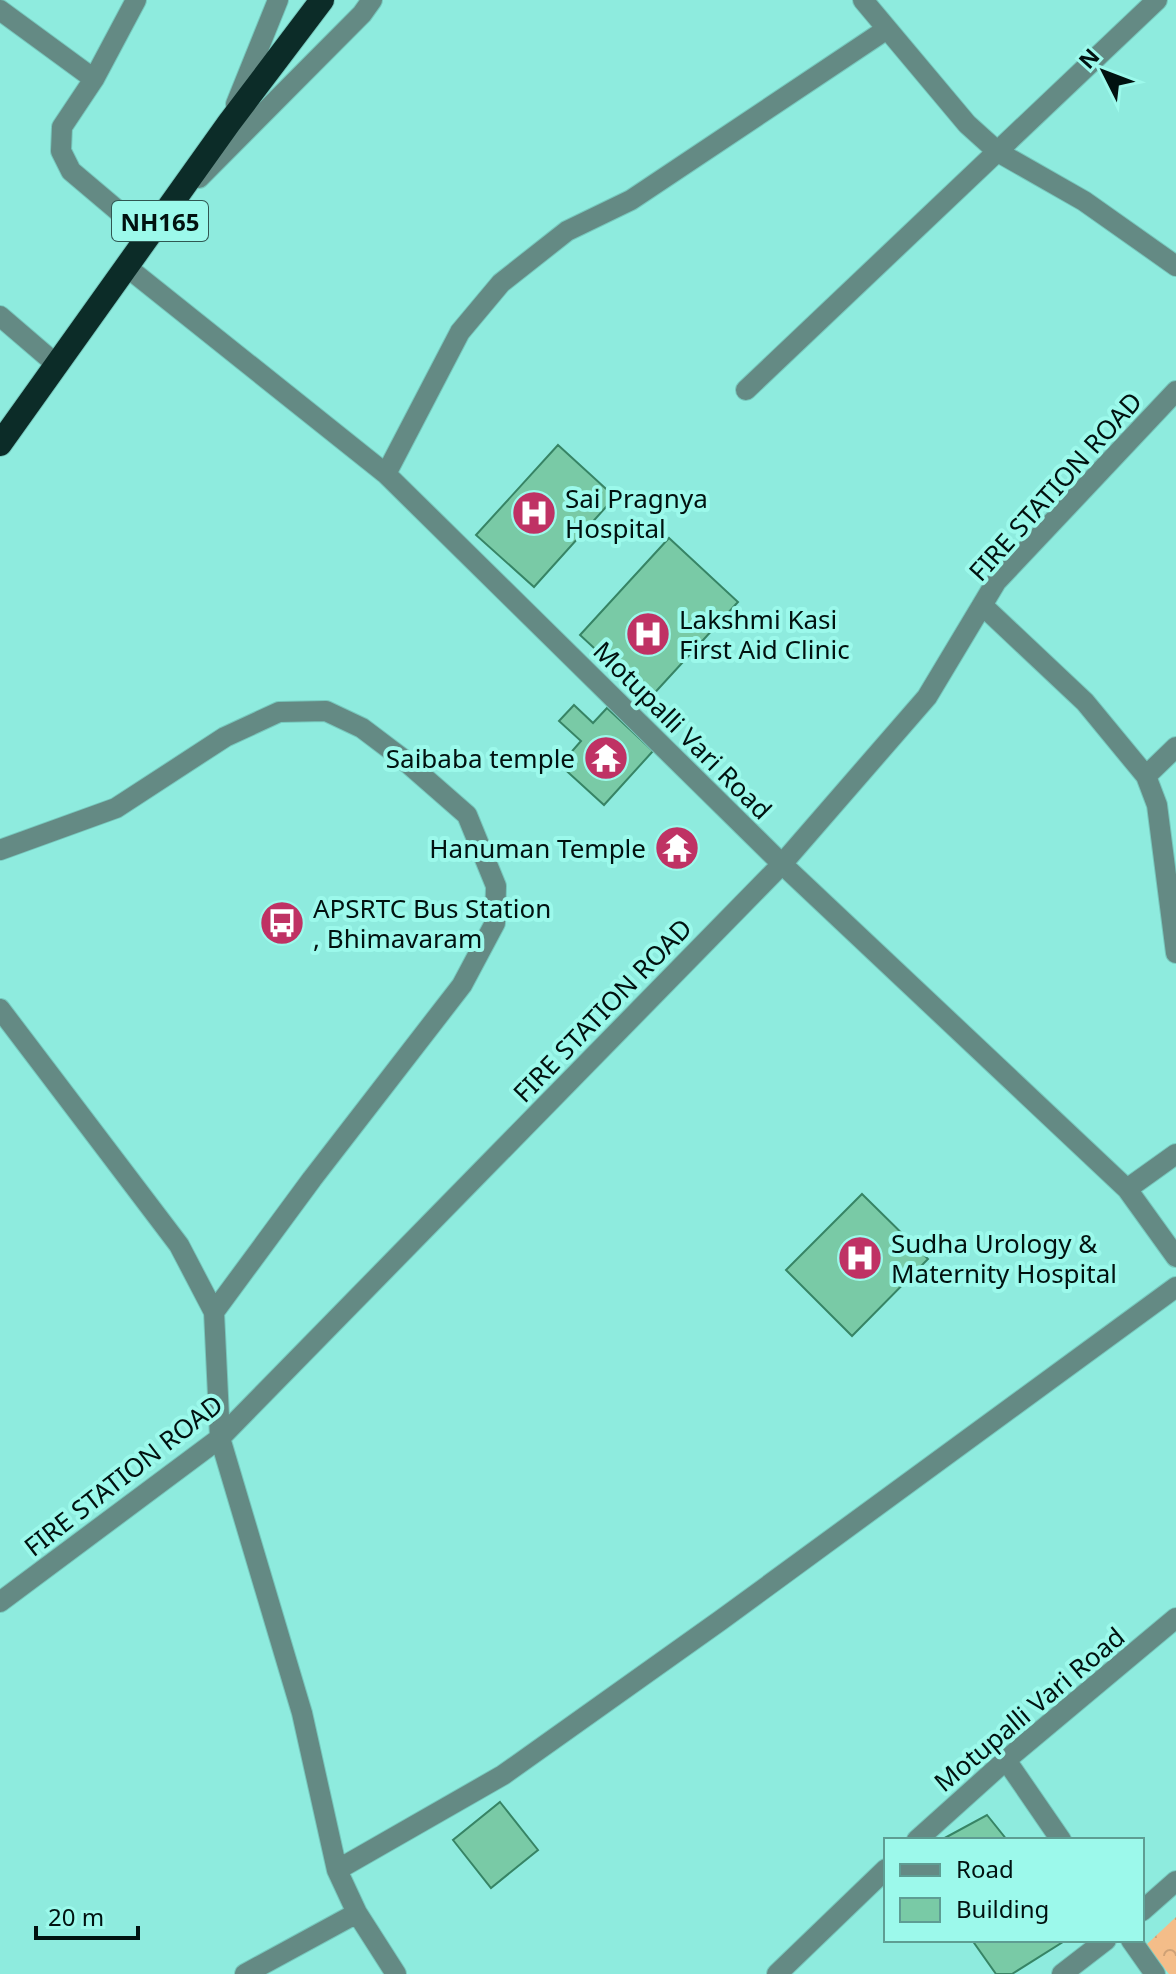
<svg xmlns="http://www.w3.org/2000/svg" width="1176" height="1974" font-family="'Noto Sans',sans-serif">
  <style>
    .forest { fill: url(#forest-crowns) }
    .building { fill: #79caa6; stroke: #378465; stroke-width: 2 }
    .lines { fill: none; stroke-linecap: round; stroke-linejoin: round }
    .minor-casing { stroke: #77c8bd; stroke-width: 22 }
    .highway-casing { stroke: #77c8bd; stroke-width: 26 }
    .minor { stroke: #648a84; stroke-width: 20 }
    .highway { stroke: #0c2c28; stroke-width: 24 }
    .labels { text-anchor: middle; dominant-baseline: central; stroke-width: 8; stroke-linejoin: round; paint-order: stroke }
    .shield { fill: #9cf9eb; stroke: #305752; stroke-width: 2 }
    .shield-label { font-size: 24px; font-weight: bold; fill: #011210 }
    .street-label { font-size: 26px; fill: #011210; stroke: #9cf9eb }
    .poi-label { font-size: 26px; fill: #011210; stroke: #9cf9eb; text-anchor: start }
  </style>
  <defs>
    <pattern id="forest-crowns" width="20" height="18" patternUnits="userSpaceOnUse" patternTransform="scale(2)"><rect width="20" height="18" fill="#f4bd89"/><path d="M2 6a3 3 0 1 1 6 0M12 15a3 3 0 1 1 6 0" fill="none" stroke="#cfa175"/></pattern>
  </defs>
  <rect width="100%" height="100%" fill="#8eebde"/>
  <!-- forest -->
  <path class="forest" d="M1176,1917V1974H1169L1146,1945Z"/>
  <!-- building -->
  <path class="building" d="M558,445L615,497L534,587L476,535Z
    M669,538L738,602L649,699L580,635Z
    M574,705L593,723L607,708L653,751L604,805L560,765L581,741L559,721Z
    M862,1194L928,1259L852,1336L786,1270Z
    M500,1802L538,1850L491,1888L453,1840Z
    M987,1815L1007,1840H941Z
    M972,1940H1066L1012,1974H996Z"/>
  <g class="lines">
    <!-- minor casing -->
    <g class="minor-casing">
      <path id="minor" d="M136,0L94,79L62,127L61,151L71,171L149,237
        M863,0L967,124L998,152L1084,201L1176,266
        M0,10L94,79
        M236,104L278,0
        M199,178L362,14L372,0
        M128,268L386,474L782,864L1127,1189L1176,1257
        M0,316L57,365
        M746,390L1157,0
        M386,474L460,332L501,283L567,231L631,200L887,29
        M982,605L1085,702L1146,776L1157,805L1176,953
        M1146,776L1176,747
        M0,850L116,808L225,737L279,712L326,711L362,728L403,759L467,815L496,886L495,923L462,985L312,1179L214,1312
        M0,1009L179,1245L214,1312L220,1438L302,1713L337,1870L357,1913L396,1974
        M1127,1189L1176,1154
        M0,1602L220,1438L782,864L927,697L996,582L1176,391
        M1006,1760L1061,1840
        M917,1840L1006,1760L1176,1618
        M337,1870L503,1775L721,1620L1176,1287
        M1142,1911L1176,1881
        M1131,1940L1155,1974
        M245,1974L357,1913
        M777,1974L886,1869
        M1062,1974L1106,1940"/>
    </g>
    <!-- highway casing -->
    <g class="highway-casing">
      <path id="highway" d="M0,444L229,123L322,0"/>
    </g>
    <!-- minor -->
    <use href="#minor" class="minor"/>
    <!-- highway -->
    <use href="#highway" class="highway"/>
  </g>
  <!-- icons -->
  <defs>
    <g id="hospital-disc" transform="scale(2.3)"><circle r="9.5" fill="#bf3264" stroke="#9cf9eb"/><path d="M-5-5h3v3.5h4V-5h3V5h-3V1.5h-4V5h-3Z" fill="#fff"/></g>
    <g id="temple-disc" transform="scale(2.3)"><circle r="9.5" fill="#bf3264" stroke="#9cf9eb"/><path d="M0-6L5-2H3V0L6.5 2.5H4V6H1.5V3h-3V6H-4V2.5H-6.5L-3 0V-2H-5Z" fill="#fff"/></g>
    <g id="bus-disc" transform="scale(2.3)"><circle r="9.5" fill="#bf3264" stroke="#9cf9eb"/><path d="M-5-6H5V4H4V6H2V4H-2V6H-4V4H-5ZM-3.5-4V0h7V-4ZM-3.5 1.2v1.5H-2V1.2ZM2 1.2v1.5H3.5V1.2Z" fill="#fff"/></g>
  </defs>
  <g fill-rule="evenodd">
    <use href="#hospital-disc" x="534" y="513"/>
    <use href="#hospital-disc" x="648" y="634"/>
    <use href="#temple-disc" x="606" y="758"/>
    <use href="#temple-disc" x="677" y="848"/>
    <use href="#bus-disc" x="282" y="923"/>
    <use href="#hospital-disc" x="860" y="1258"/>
  </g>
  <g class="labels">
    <!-- shield labels -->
    <rect class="shield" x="112" y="201" width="96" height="40" rx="6"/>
    <g class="shield-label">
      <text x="160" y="221">NH165</text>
    </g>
    <!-- street labels -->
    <g class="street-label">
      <text transform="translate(1055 486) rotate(-48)">FIRE STATION ROAD</text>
      <text transform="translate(683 730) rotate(45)">Motupalli Vari Road</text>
      <text transform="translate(602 1010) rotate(-46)">FIRE STATION ROAD</text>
      <text transform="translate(123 1475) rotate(-38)">FIRE STATION ROAD</text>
      <text transform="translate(1029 1709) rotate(-40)">Motupalli Vari Road</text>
    </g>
    <!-- poi labels -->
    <g class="poi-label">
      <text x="565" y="498">Sai Pragnya<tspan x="565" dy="30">Hospital</tspan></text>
      <text x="679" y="619">Lakshmi Kasi<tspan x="679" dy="30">First Aid Clinic</tspan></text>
      <text x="575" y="758" text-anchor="end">Saibaba temple</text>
      <text x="646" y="848" text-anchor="end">Hanuman Temple</text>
      <text x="313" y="908">APSRTC Bus Station<tspan x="313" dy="30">, Bhimavaram</tspan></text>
      <text x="891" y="1243">Sudha Urology &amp;<tspan x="891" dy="30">Maternity Hospital</tspan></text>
    </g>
  </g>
  <!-- legend -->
  <rect x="884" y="1838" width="260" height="104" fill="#9cf9eb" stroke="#5e9d93" stroke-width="2"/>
  <rect x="900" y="1864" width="40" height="12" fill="#648a84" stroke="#5e9d93" stroke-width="2"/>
  <text x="956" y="1878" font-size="24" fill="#011210">Road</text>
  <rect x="900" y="1898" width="40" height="24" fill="#79caa6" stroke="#5e9d93" stroke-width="2"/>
  <text x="956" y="1918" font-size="24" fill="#011210">Building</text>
  <!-- north arrow -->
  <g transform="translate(1104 72) rotate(312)" stroke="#9cf9eb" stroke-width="6" paint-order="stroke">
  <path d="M0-6L14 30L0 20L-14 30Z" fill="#011210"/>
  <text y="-12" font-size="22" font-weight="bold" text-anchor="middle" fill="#011210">N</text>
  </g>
  <!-- scale -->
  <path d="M36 1926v12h102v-12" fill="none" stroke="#011210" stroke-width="4"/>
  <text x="48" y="1926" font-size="24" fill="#011210" stroke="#9cf9eb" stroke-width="6" paint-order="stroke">20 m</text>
</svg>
